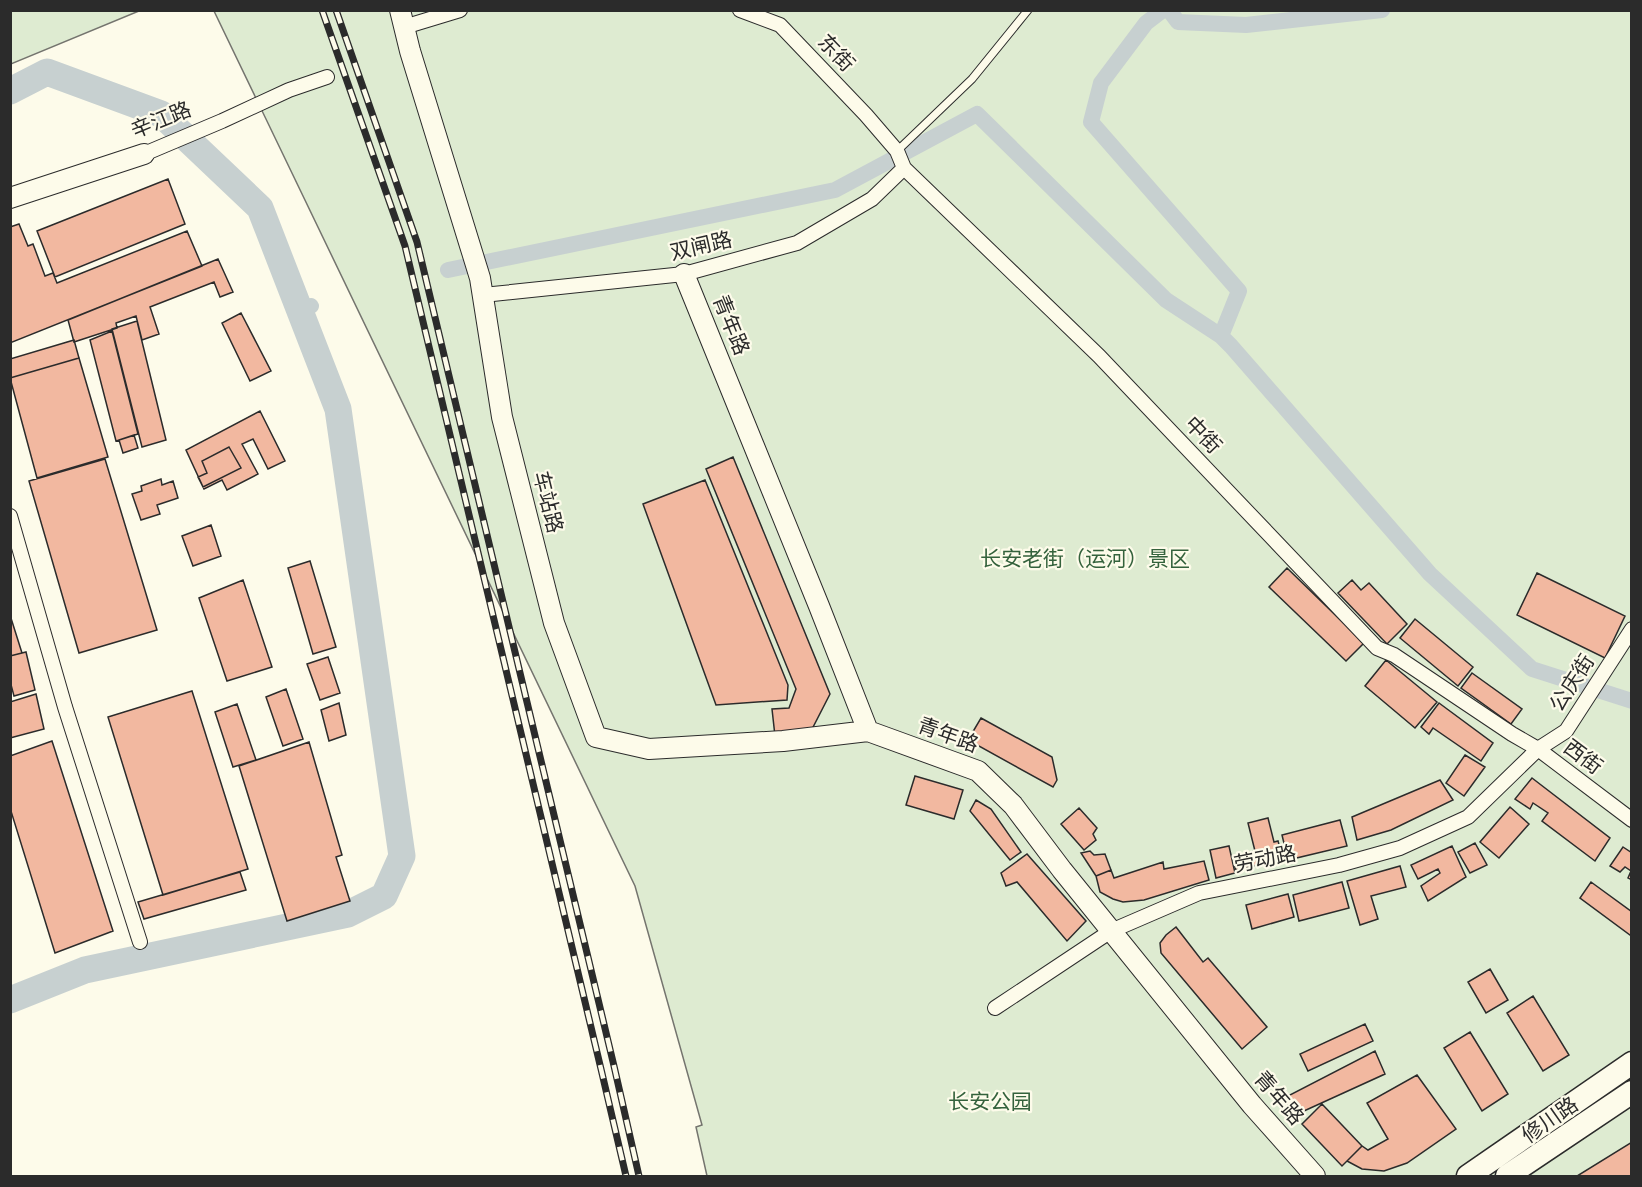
<svg xmlns="http://www.w3.org/2000/svg" width="1642" height="1187" font-family="'Fira Sans','Noto Sans SC',sans-serif">
  <style>
    .green { fill: #deebd1; stroke: #74746e; stroke-width: 1.5 }
    .lines { fill: none; stroke-linecap: round; stroke-linejoin: round }
    .canal { stroke: #c7d0d0; stroke-width: 16 }
    .river { stroke: #c7d0d0; stroke-width: 27 }
    .building { fill: #f2b8a0; stroke: #2b2b2b; stroke-width: 1.5 }
    .lane-casing { stroke: #2b2b2b; stroke-width: 9 }
    .street-casing { stroke: #2b2b2b; stroke-width: 16 }
    .secondary-casing { stroke: #2b2b2b; stroke-width: 22 }
    .primary-casing { stroke: #2b2b2b; stroke-width: 25 }
    .lane { stroke: #fdfbea; stroke-width: 7 }
    .street { stroke: #fdfbea; stroke-width: 14 }
    .secondary { stroke: #fdfbea; stroke-width: 20 }
    .primary { stroke: #fdfbea; stroke-width: 22 }
    .rail-casing { stroke: #2b2b2b; stroke-width: 7 }
    .rail { stroke: #fdfbea; stroke-width: 4.5; stroke-dasharray: 14; stroke-linecap: butt }
    .labels { text-anchor: middle; dominant-baseline: central; stroke-width: 4.5; stroke-linejoin: round; paint-order: stroke }
    .street-label { font-size: 21px; fill: #2b2b2b; stroke: #fdfbea }
    .park-label { font-size: 21px; fill: #34623c; stroke: #fdfbea }
  </style>
  <rect width="100%" height="100%" fill="#fdfbea"/>
  <!-- green -->
  <path class="green" d="M11,10H139V11L11,64Z
    M214,11H1631V1176H707L696,1127L702,1125L635,886Z"/>
  <g class="lines">
    <!-- canal -->
    <path class="canal" d="M1163,10L1146,23L1101,83L1091,122L1239,291L1221,336
      M1169,10L1178,22L1246,25L1382,10
      M448,270L835,190L977,114L1166,300L1221,336L1231,346L1430,574L1532,669L1632,701
      M299,309L311,306"/>
    <!-- river -->
    <path class="river" d="M10,91L47,72L161,114L260,208L338,409L402,856L384,896L348,914L85,970L10,1000"/>
  </g>
  <!-- building -->
  <path class="building" d="M168,179L185,224L55,277L37,231Z
    M19,224L28,246L33,244L45,276L53,273L57,283L187,231L202,266L10,343V227Z
    M218,259L233,292L220,297L214,282L150,307L159,334L142,340L136,316L116,323L117,328L74,342L68,320Z
    M241,313L271,371L250,381L222,323Z
    M137,321L166,440L142,447L112,329Z
    M112,331L138,434L116,441L90,340Z
    M74,340L79,358L10,378V359Z
    M79,358L108,457L37,478L10,378Z
    M260,411L285,461L268,469L253,439L242,444L258,474L227,490L222,480L204,489L186,450Z
    M134,435L138,448L123,453L119,440Z
    M229,447L241,468L203,487L198,477L207,473L202,461Z
    M733,457L830,694L810,733L775,736L772,709L789,708L796,689L706,469Z
    M105,459L157,630L79,653L29,481Z
    M161,479L162,485L173,481L178,498L157,505L160,514L141,520L132,494L142,491L141,486Z
    M705,480L788,685L787,700L716,705L643,504Z
    M211,525L221,556L193,566L182,536Z
    M310,561L336,647L313,654L288,568Z
    M1287,568L1364,643L1346,661L1269,587Z
    M1537,573L1625,616L1605,658L1517,615Z
    M243,580L272,667L227,681L199,598Z
    M1352,580L1361,590L1369,583L1407,624L1387,644L1338,593Z
    M10,615L22,653L10,656Z
    M1415,619L1473,667L1458,686L1400,638Z
    M26,652L35,690L14,696L10,681V656Z
    M328,657L340,693L320,700L307,664Z
    M1386,660L1437,702L1415,728L1365,686Z
    M1472,673L1522,709L1511,724L1461,688Z
    M286,689L303,739L283,746L266,697Z
    M192,691L248,869L163,895L108,717Z
    M36,694L44,729L10,738V702Z
    M339,703L346,735L329,741L321,710Z
    M1439,703L1493,743L1481,761L1433,728L1429,734L1421,727Z
    M237,704L256,760L233,767L215,712Z
    M981,718L1052,757L1057,780L1053,787L968,740Z
    M52,741L113,931L55,953L10,808V756Z
    M309,742L342,855L336,857L350,901L287,921L239,766Z
    M1465,755L1485,767L1464,796L1446,783Z
    M915,776L963,790L954,819L906,805Z
    M1532,778L1610,838L1595,861L1542,821L1548,813L1533,803L1530,809L1515,799Z
    M1440,780L1453,800L1391,830L1357,840L1352,817Z
    M976,800L991,809L1021,852L1010,860L970,811Z
    M1510,807L1529,824L1499,858L1480,842Z
    M1079,808L1097,828L1093,834L1096,840L1084,850L1061,824Z
    M1268,818L1274,842L1278,841L1283,859L1236,870L1233,856L1255,851L1248,823Z
    M1340,820L1347,846L1288,860L1282,835Z
    M1475,843L1487,865L1470,873L1458,852Z
    M1229,846L1235,873L1216,878L1210,850Z
    M1452,846L1466,877L1428,901L1421,886L1440,873L1438,869L1418,879L1411,865Z
    M1623,847L1632,853V880L1628,878L1631,871L1625,867L1620,872L1610,866Z
    M1090,851L1094,855L1105,854L1111,870L1096,876L1081,853Z
    M1027,854L1086,921L1067,941L1017,882L1006,886L1001,873Z
    M1204,861L1209,880L1144,900L1123,902L1113,899L1100,892L1096,876L1111,870L1114,878L1163,862L1164,869Z
    M1400,866L1406,887L1371,896L1378,919L1360,925L1347,881Z
    M240,872L246,890L144,919L138,902Z
    M1342,882L1349,908L1299,921L1293,895Z
    M1591,882L1632,912V933L1630,935L1580,898Z
    M1288,894L1294,917L1252,929L1246,905Z
    M1176,927L1203,962L1208,958L1267,1027L1242,1049L1161,953L1160,943L1166,935Z
    M1490,969L1508,1000L1486,1013L1468,982Z
    M1533,996L1569,1055L1543,1071L1507,1013Z
    M1365,1024L1373,1041L1308,1071L1300,1054Z
    M1470,1032L1508,1094L1482,1111L1444,1048Z
    M1375,1051L1385,1074L1293,1116L1284,1098Z
    M1417,1075L1456,1129L1407,1163L1384,1171L1362,1169L1347,1161L1362,1146L1368,1150L1388,1139L1367,1103Z
    M1322,1104L1362,1146L1342,1166L1302,1124Z
    M1632,1142V1176H1577Z"/>
  <g class="lines">
    <!-- lane casing -->
    <g class="lane-casing">
      <path id="lane" d="M897,151L972,79L1028,10"/>
    </g>
    <!-- street casing -->
    <g class="street-casing">
      <path id="street" d="M740,10L780,25L866,115L897,151L904,168L1099,356L1377,648L1394,655L1512,734L1538,749L1632,820
        M404,27L460,10
        M144,154L222,121L289,90L327,77
        M483,295L684,274L797,243L872,199L904,168
        M10,516L65,707L140,942
        M995,1008L1111,931L1199,893L1339,865L1400,848L1468,817L1538,749L1566,731L1632,629"/>
    </g>
    <!-- secondary casing -->
    <g class="secondary-casing">
      <path id="secondary" d="M400,10L410,51L480,278L502,417L554,623L596,737L649,749L783,741L868,731L978,771L1013,805L1062,870L1252,1105L1315,1176
        M10,198L144,154
        M684,274L819,606L868,731"/>
    </g>
    <!-- primary casing -->
    <g class="primary-casing">
      <path id="primary" d="M1468,1176L1632,1063
        M1507,1176L1632,1092"/>
    </g>
    <!-- lane -->
    <use href="#lane" class="lane"/>
    <!-- street -->
    <use href="#street" class="street"/>
    <!-- secondary -->
    <use href="#secondary" class="secondary"/>
    <!-- primary -->
    <use href="#primary" class="primary"/>
    <!-- rail casing -->
    <g class="rail-casing">
      <path id="rail" d="M322,10L405,246L601,1069L626,1176
        M336,10L417,242L614,1066L639,1176"/>
    </g>
    <!-- rail -->
    <use href="#rail" class="rail"/>
  </g>
  <g class="labels">
    <!-- street labels -->
    <g class="street-label">
      <text transform="translate(836 53) rotate(46)">东街</text>
      <text transform="translate(161 120) rotate(-22)">辛江路</text>
      <text transform="translate(701 246) rotate(-13)">双闸路</text>
      <text transform="translate(731 325) rotate(68)">青年路</text>
      <text transform="translate(1203 435) rotate(46)">中街</text>
      <text transform="translate(548 502) rotate(76)">车站路</text>
      <text transform="translate(1572 683) rotate(-57)">公庆街</text>
      <text transform="translate(948 735) rotate(20)">青年路</text>
      <text transform="translate(1583 757) rotate(37)">西街</text>
      <text transform="translate(1265 859) rotate(-11)">劳动路</text>
      <text transform="translate(1279 1098) rotate(49)">青年路</text>
      <text transform="translate(1550 1120) rotate(-35)">修川路</text>
    </g>
    <!-- park labels -->
    <g class="park-label">
      <text x="1085" y="559">长安老街（运河）景区</text>
      <text x="990" y="1102">长安公园</text>
    </g>
  </g>
  <!-- border -->
  <rect width="1642" height="1187" fill="none" stroke="#2b2b2b" stroke-width="24"/>
</svg>
